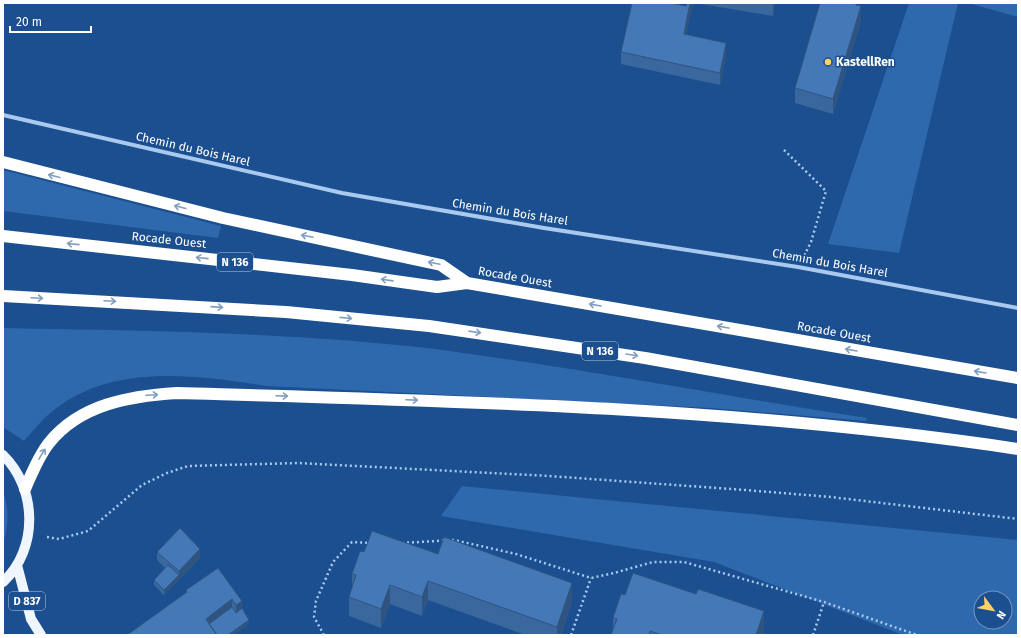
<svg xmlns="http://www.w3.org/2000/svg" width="1021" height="638" font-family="'Fira Sans',sans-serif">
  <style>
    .green { fill: #2e69ad; fill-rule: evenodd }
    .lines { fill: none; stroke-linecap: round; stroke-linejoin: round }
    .path { stroke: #a9c9ee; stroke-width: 2.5; stroke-dasharray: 2 3; stroke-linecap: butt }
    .street { stroke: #a9c9ee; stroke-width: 4 }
    .primary { stroke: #f0f6ff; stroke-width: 10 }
    .highway { stroke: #fff; stroke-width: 12 }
    .wall { fill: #3a679d }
    .shaded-wall { fill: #305480 }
    .building { fill: #4478b7; stroke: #305480 }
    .oneway { stroke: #829ec1 }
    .poi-dot { fill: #ffd166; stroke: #1b4f8f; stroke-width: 1.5 }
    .labels { text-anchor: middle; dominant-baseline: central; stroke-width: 3; stroke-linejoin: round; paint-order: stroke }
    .shield { fill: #1b4f8f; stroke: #bbcadd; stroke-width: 1 }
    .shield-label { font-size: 11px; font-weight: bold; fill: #fff }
    .poi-label { font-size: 12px; font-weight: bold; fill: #fff; stroke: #1b4f8f; text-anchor: start }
    .street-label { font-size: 12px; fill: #fff; stroke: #1b4f8f }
  </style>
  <rect width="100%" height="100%" fill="#1b4f8f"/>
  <!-- green -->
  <path class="green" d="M909,3H958L899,253L828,244Z
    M968,3H1018V17Z
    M3,170L221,226L218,238L3,211Z
    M3,328C146,331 293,332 435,349C579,368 723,396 867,418L866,421L711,408L267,386C194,375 110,362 49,414C40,422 32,432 24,441L3,427Z
    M462,486L1018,540V635H903L714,562L441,516ZM981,598H1005V622H981Z
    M3,491C9,509 9,525 3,544Z"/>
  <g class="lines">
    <!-- path -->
    <path class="path" d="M784,150L826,191L811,242L806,252
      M47,537L59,539L88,531L142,485L167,473L188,466L298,463L549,476L745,490L831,497L1018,519
      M402,543L454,540L516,554L591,578L614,573L653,562H684L824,602L917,635
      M324,635L314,617L316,601L333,562L352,542L371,543
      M571,635L591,578
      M813,635L824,602"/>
    <!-- street -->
    <path class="street" d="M3,115L342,193L544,228L798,267L1018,308"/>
    <!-- primary -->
    <path class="primary" d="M3,455C37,488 39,549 3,582
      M17,565L31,619L41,635"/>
    <!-- highway -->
    <path class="highway" d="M3,162L223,218L441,265L467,283
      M3,236L352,275L437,287L467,283L1018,378
      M3,296L286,312L429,326L645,358L1018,425
      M25,489C32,473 38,457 49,443C80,404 130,396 177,393C458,401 739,407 1018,449"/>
  </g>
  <!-- wall -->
  <path class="wall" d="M687,3H693L686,35L726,55L720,85L621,64V52L686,6Z
    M694,3H775L773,16Z
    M856,5L861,21L833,114L795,103V88Z
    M157,552L200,558L164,595L154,585V580L165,568L157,560Z
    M364,552L438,554L572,602L561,635H525L428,600L422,616L390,604L381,628L349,616V597L352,588V574Z
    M218,568L249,624L234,635H127L186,593V590Z
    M625,595L764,631L762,635H611L613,629V618Z"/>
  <!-- shaded-wall -->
  <path class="shaded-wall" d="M690,3H693L684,47V34Z
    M773,3H775L773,16Z
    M861,6V21L833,114V99Z
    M726,43V55L720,85V73Z
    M200,549V558L164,595V590L179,575V571Z
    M428,581V600L422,616V597Z
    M572,583V602L561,635H557V627Z
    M390,585V604L381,628V609Z
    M232,599V611L206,626V619Z
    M242,601V613L236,617V605Z
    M764,611V631L762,635H756Z
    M249,620V624L234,635H228Z"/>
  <!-- building -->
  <path class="building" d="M632,3H670L686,6L687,3H690L684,34L726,43L720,73L621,52Z
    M820,3H856V5L861,6L833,99L795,88Z
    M180,528L200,549L179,571L157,552Z
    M372,531L438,554L444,537L572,583L557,627L428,581L422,597L390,585L381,609L349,597L356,575L352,574L360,551L364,552Z
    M168,565L179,575L164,590L154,580Z
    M218,568L242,601L236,605L232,599L206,619L217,635H127L187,592L186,590Z
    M633,573L696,594L698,589L764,611L756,635H662L650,631L649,635H611L617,619L613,618L621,594L625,595Z
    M232,607L236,613L242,608L249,620L228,635H217L209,624Z"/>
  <!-- one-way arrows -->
  <defs><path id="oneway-shaft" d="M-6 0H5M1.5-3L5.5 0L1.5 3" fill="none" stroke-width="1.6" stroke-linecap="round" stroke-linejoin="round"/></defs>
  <g class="oneway">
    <use href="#oneway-shaft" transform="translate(54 176) rotate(-166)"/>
    <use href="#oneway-shaft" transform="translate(180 207) rotate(-166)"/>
    <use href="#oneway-shaft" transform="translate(307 236) rotate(-168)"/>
    <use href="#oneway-shaft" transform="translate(73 244) rotate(-174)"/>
    <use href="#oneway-shaft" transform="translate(202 258) rotate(-174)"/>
    <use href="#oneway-shaft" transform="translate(434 263) rotate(-168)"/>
    <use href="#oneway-shaft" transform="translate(387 280) rotate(-172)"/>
    <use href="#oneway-shaft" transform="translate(37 298) rotate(3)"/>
    <use href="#oneway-shaft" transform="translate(110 301) rotate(3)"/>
    <use href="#oneway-shaft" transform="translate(595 305) rotate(-170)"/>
    <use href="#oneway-shaft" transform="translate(217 307) rotate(4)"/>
    <use href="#oneway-shaft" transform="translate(346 318) rotate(6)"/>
    <use href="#oneway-shaft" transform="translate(723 327) rotate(-170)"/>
    <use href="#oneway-shaft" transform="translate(475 332) rotate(8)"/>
    <use href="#oneway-shaft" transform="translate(851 350) rotate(-170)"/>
    <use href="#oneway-shaft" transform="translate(632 355) rotate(9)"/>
    <use href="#oneway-shaft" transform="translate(980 372) rotate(-170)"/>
    <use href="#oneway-shaft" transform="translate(152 395) rotate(-3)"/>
    <use href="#oneway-shaft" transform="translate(282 396) rotate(2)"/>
    <use href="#oneway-shaft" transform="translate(412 400) rotate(2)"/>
    <use href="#oneway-shaft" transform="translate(42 454) rotate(-58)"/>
  </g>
  <!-- markers -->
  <circle class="poi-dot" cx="828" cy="62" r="4"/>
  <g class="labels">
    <!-- shield labels -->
    <g class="shield">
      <rect x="217" y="253" width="36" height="18" rx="3"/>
      <rect x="582" y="342" width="36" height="18" rx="3"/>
      <rect x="9" y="592" width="36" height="18" rx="3"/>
    </g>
    <g class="shield-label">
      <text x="235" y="262">N 136</text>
      <text x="600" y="351">N 136</text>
      <text x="27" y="601">D 837</text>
    </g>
    <!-- poi labels -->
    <g class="poi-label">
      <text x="836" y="62">KastellRen</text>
    </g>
    <!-- street labels -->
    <g class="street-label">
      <text transform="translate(193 149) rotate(13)">Chemin du Bois Harel</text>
      <text transform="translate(510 212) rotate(9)">Chemin du Bois Harel</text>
      <text transform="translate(169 240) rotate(6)">Rocade Ouest</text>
      <text transform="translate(830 263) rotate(10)">Chemin du Bois Harel</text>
      <text transform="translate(515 277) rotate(10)">Rocade Ouest</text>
      <text transform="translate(834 332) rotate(10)">Rocade Ouest</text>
    </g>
  </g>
  <!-- border -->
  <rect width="1021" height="638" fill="none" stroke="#ffffff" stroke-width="8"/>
  <!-- north arrow -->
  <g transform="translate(993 610) rotate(122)"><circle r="19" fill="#1b4f8f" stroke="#7695bc"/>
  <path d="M0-3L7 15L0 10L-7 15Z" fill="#ffd166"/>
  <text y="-6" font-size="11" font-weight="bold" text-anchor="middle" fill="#ffffff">N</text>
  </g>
  <!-- scale -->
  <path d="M10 26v6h81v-6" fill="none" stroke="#ffffff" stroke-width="2"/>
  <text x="16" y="26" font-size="12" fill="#ffffff" stroke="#1b4f8f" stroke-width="3" paint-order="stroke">20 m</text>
</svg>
